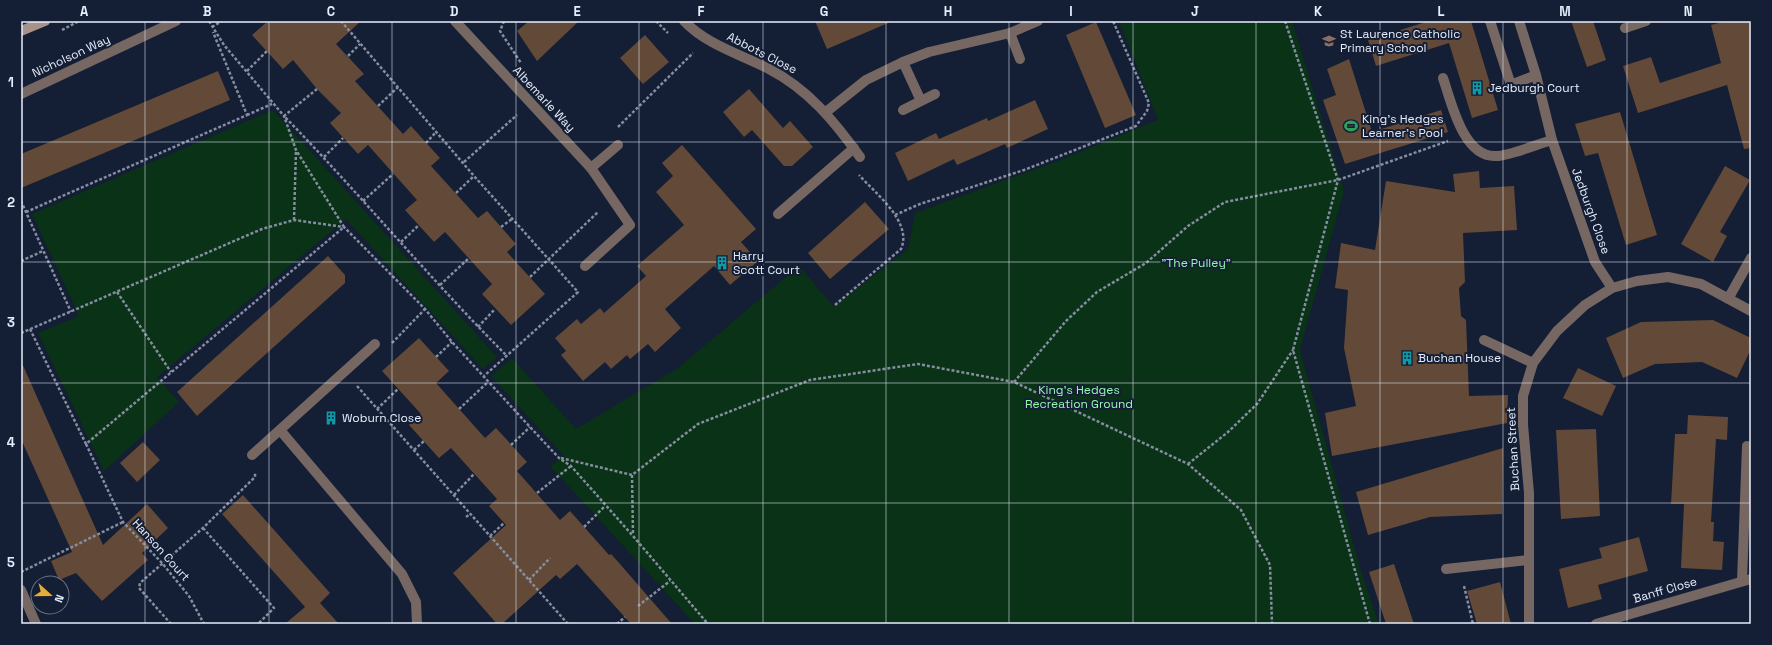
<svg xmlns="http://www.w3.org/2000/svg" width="1772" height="645" font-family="'Space Grotesk',sans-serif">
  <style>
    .green { fill: #0a3217 }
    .building { fill: #634937 }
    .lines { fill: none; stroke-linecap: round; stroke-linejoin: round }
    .path { stroke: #858ea0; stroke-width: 2.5; stroke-dasharray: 3 2; stroke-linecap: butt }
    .lane { stroke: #766762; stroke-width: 10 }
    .street { stroke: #766762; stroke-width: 10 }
    .secondary { stroke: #a89188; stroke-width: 10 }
    .grid { fill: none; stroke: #e6eefd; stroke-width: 1; stroke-opacity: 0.55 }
    .labels { text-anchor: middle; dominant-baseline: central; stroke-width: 4; stroke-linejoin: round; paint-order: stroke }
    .poi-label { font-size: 12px; fill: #e6eefd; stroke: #141e34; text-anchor: start }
    .street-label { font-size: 12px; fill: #e6eefd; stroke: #141e34 }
    .park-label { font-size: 12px; fill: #90faa9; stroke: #141e34 }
    .neatline { fill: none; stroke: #e6eefd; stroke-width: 1.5 }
    .grid-label { font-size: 13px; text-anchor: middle; font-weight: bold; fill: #e6eefd }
  </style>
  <rect width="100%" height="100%" fill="#141e34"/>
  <!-- green -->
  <path class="green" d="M1119,21H1292L1344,191L1300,350L1361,571L1379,624H695L550,466L564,456L491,376L512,358L576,429L678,368L799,266L834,307L908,249L915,213L1058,161L1158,120Z
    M273,110L497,357L483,369L346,219L157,377L179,402L104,471L38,333L79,316L32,214Z"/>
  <!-- building -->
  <path class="building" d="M268,21H361L336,44L364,74L355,81L403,134L411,126L440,158L431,166L478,218L487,211L516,244L507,252L545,294L511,325L482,294L492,284L445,232L434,242L405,210L417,200L368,145L358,154L330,123L341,113L317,89L293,60L283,69L252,35Z
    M529,21H579L537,61L517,31Z
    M815,21H893L827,49Z
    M1429,21H1471L1498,110L1472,118L1449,43L1376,66L1368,40Z
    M1571,21H1593L1606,60L1587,67Z
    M1726,21H1749L1751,30V148L1744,149L1727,85L1638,113L1623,66L1651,57L1660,83L1721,63L1711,25Z
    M1096,22L1136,115L1105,128L1066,35Z
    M645,35L669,62L643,84L620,58Z
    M1349,59L1372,132L1441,110L1448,132L1345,164L1323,100L1336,95L1327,69Z
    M218,71L230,100L21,188V154Z
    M749,89L783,128L790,121L813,147L792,166H784L752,130L744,137L723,112Z
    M1035,100L1048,129L1007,148L1005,144L957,165L954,159L908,181L895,153L936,133L939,139L987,118L988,121Z
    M1620,112L1657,235L1626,245L1598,153L1585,156L1575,124Z
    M682,145L756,229L741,242L758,261L730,285L714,266L665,309L681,328L655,352L648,344L630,359L627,355L611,369L605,362L583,381L561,355L566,351L555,338L577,319L581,324L600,308L604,313L646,276L637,266L684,225L656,192L673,176L662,163Z
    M1725,166L1750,180L1720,232L1727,236L1713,262L1681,244Z
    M1479,171L1480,188L1514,186L1517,230L1463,233L1465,282L1459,288L1461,316L1466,320L1469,396L1508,395L1507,423L1332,456L1325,413L1356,406L1344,348L1348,290L1335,288L1341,243L1375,250L1386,181L1455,192L1453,174Z
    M865,202L889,229L830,279L808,253Z
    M328,256L345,275V283L197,416L177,392Z
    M1713,320L1751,338V349L1737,378L1702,362L1655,364L1623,378L1606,338L1641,322Z
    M419,338L449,371L436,383L485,438L496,428L527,462L517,471L560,520L570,511L609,555L611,554L620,564L672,624H631L577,564L560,579L556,575L502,624H497L483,608L453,573L506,525L489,506L497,499L451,448L439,458L409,425L421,414L382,371Z
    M21,361L103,545L147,504L168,528L142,553L148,560L102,601L76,573L59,580L51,561L72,552L21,439Z
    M1578,368L1616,386L1602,416L1563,398Z
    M1688,415L1728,417L1727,440L1716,439L1711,522H1714L1713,541L1724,542L1722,570L1681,568L1684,504H1671L1675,434H1687Z
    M1596,429L1600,516L1561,519L1556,430Z
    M143,442L160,460L137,482L120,463Z
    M1503,448L1502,514L1430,517L1368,535L1356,492Z
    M243,495L330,593L320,603L339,624H285L305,607L222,514Z
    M1639,537L1648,571L1598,585L1602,599L1568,608L1559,569L1602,558L1599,548Z
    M1394,564L1414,624H1386L1369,572Z
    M1500,582L1511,624H1477L1467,591Z"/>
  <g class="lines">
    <!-- path -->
    <path class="path" d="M341,21L474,176L578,292L484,376
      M504,21L500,31L521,63
      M656,21L668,33
      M1285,21L1338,180L1293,350L1370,624
      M212,27L222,21
      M62,30L79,21
      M348,56L360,44
      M247,71L267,51
      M317,89L284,116C360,194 430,279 507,356
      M378,106L398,87
      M247,115L272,104
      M618,127L693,53
      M426,143L436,132
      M324,157L343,138
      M464,162L517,115
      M456,193L474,176
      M21,201L71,312
      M363,201L393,174
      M26,212L247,115L213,32
      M895,215L920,204L1024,170L1136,126L1147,111L1149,103L1113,21
      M294,220L296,150
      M501,227L512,219
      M401,242L419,225
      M21,261L43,251
      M530,277L598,212
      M440,285L469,258
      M117,292L171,372
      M835,305L901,249C913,222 875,193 859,175
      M478,327L495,309
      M30,329L86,444L344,227L296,150L284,116L224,45L209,21
      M21,333L262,229L294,220L344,227L425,309L452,342L530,427L559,458L571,466L633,536L708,624
      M392,343L425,309
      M436,357L452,342
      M1014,382L1066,321L1097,292L1146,263L1188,226L1225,202L1338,180L1448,141
      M357,386L568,624
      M377,409L398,389
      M459,409L488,382
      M86,444L123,522L162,563L189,596L204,624
      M511,445L530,427
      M414,450L424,441
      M561,458L632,475L698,424L810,380L918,364L1014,382L1188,464L1241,510L1270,565L1272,624
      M1188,464L1228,432L1257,404L1293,350
      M632,475L633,535
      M537,493L571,466
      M454,495L474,474
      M466,517L470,514
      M584,527L605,506
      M203,528L274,608L258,624
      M490,536L504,523
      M21,572L123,522
      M529,580L550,558
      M1464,586L1473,624
      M638,606L670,581
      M171,624L139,588L140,583L203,528L255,477V473
      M617,624L625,617"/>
    <!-- lane -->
    <path class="lane" d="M1490,21L1511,85L1536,75
      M1010,33L1020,59
      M903,62L921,101
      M1443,78C1451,101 1463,158 1496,156C1509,156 1538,144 1552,140L1536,75L1519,21
      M903,110L935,94
      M778,214L854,148
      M585,266L630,225L591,168
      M1484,340L1533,363"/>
    <!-- street -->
    <path class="street" d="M455,21L591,168L618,145
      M684,21C707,45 740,54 769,69C808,89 835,122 860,157
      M1625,28L1646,21
      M21,94L176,21
      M826,112L866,80L903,62L929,52L1010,33L1038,21
      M1552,140L1595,262L1612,288
      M1728,299L1751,258
      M280,430L402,574L416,602L417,624
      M252,455L375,344
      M1446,569L1529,560
      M1742,581L1747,446
      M21,590L36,624
      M1529,624V493L1523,425V396L1533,363L1557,331L1585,305L1612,288L1637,281L1668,277L1701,284L1751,311
      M1596,624L1751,579"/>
    <!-- secondary -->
    <path class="secondary" d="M21,31L45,21"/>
  </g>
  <!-- grid -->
  <path class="grid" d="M145,21V624M269,21V624M392,21V624M516,21V624M639,21V624M763,21V624M886,21V624M1009,21V624M1133,21V624M1256,21V624M1380,21V624M1503,21V624M1627,21V624M21,142H1751M21,262H1751M21,383H1751M21,503H1751"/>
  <!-- icons -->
  <defs>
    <g id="school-bare" transform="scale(1.08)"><path d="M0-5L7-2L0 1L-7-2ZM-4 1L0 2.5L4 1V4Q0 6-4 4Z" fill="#8d6e63" stroke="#141e34" stroke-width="2.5" paint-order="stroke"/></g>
    <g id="building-bare" transform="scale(1.08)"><path d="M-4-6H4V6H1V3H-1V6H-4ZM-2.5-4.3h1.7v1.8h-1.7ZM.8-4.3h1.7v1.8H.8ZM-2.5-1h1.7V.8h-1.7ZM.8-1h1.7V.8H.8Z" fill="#0f9aa8" stroke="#141e34" stroke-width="2.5" paint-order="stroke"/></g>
    <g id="stadium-bare" transform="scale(1.08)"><path d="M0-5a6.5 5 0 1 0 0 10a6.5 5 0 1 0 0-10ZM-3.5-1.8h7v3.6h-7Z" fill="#2e9e5b" stroke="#141e34" stroke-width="2.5" paint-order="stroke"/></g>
  </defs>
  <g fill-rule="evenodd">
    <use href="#school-bare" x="1329" y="41"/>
    <use href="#building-bare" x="1477" y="88"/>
    <use href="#stadium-bare" x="1351" y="126"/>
    <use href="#building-bare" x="722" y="263"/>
    <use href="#building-bare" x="1407" y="358"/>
    <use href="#building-bare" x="331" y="418"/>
  </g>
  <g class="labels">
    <!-- poi labels -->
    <g class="poi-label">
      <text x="1340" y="34">St Laurence Catholic<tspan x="1340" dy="14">Primary School</tspan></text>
      <text x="1488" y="88">Jedburgh Court</text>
      <text x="1362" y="119">King's Hedges<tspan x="1362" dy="14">Learner's Pool</tspan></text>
      <text x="733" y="256">Harry<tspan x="733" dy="14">Scott Court</tspan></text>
      <text x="1418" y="358">Buchan House</text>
      <text x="342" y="418">Woburn Close</text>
    </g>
    <!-- street labels -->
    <g class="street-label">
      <text transform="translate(762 53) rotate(27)">Abbots Close</text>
      <text transform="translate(71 56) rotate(-25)">Nicholson Way</text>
      <text transform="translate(544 99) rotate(47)">Albemarle Way</text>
      <text transform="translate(1591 211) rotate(70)">Jedburgh Close</text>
      <text transform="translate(1513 449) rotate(-93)">Buchan Street</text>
      <text transform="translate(161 550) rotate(48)">Hanson Court</text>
      <text transform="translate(1665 590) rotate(-16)">Banff Close</text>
    </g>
    <!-- park labels -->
    <g class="park-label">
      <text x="1196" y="263">"The Pulley"</text>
      <text x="1079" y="390">King's Hedges<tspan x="1079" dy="14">Recreation Ground</tspan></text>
    </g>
  </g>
  <!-- border -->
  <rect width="1772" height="645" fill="none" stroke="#141e34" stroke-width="44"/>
  <!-- north arrow -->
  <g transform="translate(50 595) rotate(111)"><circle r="19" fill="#141e34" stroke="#687184"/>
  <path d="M0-3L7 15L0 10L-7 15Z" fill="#e7ac36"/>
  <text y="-6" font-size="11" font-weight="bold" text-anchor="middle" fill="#e6eefd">N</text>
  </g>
  <rect x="22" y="22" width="1728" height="601" class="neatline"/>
  <g class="grid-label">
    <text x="84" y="16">A</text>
    <text x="207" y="16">B</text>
    <text x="331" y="16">C</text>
    <text x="454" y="16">D</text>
    <text x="577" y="16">E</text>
    <text x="701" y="16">F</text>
    <text x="824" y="16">G</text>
    <text x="948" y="16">H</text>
    <text x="1071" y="16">I</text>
    <text x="1195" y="16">J</text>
    <text x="1318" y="16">K</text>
    <text x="1441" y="16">L</text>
    <text x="1565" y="16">M</text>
    <text x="1688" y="16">N</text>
    <text x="11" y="87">1</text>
    <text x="11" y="207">2</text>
    <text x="11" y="327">3</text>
    <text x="11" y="447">4</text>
    <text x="11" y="567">5</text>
  </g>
</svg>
